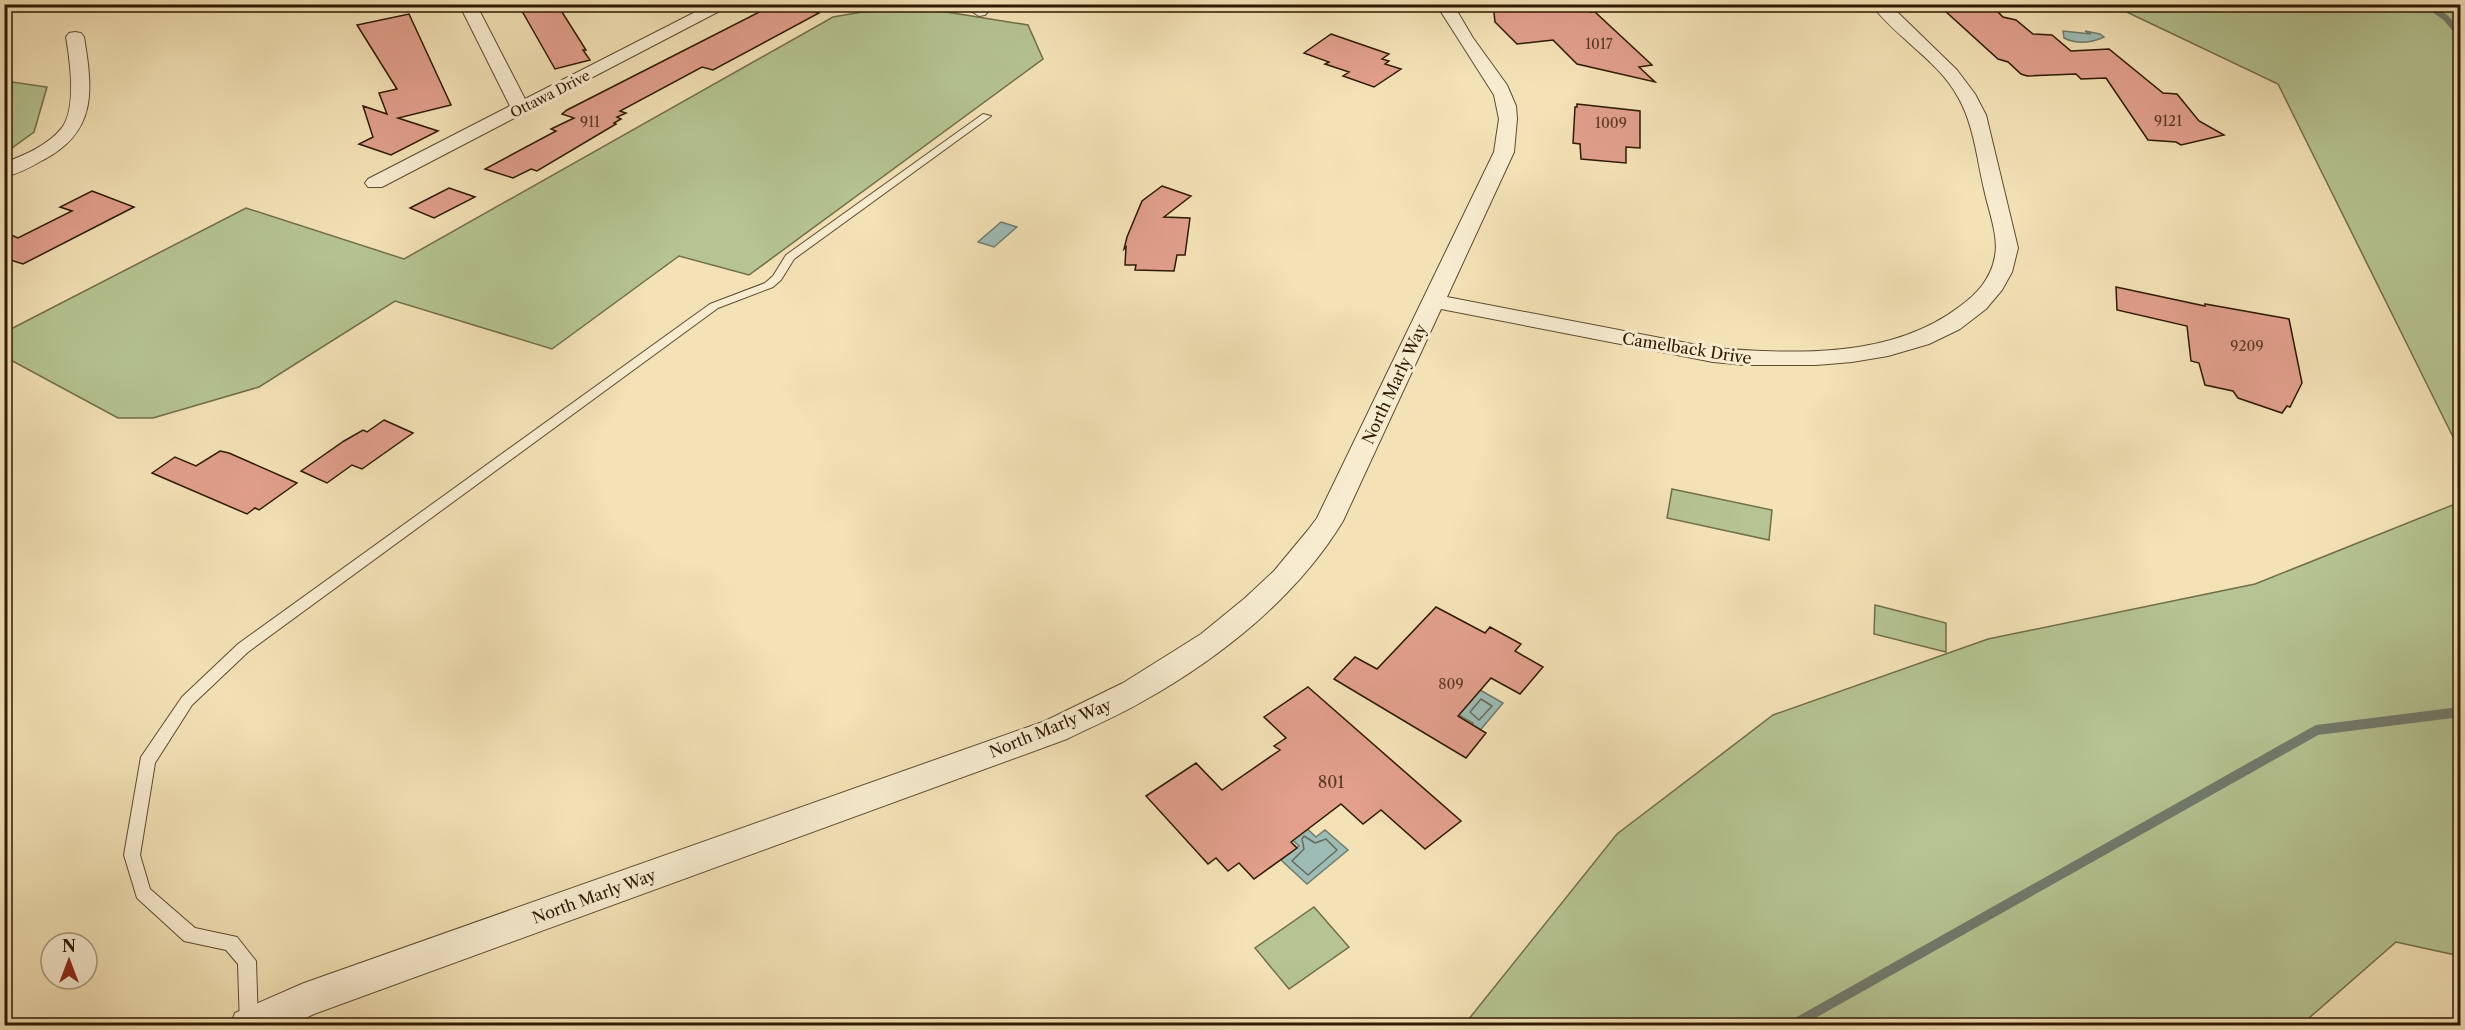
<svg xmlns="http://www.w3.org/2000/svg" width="2465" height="1030" font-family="'Libre Caslon Text',serif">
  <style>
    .green { fill: #b5c492; stroke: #726e49; stroke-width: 1.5 }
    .water { fill: #9ebcb6; stroke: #717b6d; stroke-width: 1.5 }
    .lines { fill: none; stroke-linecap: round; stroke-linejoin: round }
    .shore { stroke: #666a5b; stroke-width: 1.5 }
    .stream-far1 { stroke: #717b6d; stroke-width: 6 }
    .stream { stroke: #717b6d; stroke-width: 10 }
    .building { fill: #e19f8c; stroke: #2e1900; stroke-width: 1.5 }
    .service-casing { stroke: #5f4b2e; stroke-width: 2 }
    .minor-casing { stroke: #5f4b2e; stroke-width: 2 }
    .service { fill: #f7ecd0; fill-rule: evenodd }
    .minor { fill: #f7ecd0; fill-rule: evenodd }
    .labels { text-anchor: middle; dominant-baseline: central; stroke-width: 6; stroke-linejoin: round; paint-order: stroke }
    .number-label { font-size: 14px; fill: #5b3a23 }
    .far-street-label { font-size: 14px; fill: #2e1900; stroke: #f7ecd0 }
    .street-label { font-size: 16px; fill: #2e1900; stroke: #f7ecd0 }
    .near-number-label { font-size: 16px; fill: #5b3a23 }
  </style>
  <rect width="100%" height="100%" fill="#f3e2b6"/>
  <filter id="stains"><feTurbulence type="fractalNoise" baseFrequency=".00333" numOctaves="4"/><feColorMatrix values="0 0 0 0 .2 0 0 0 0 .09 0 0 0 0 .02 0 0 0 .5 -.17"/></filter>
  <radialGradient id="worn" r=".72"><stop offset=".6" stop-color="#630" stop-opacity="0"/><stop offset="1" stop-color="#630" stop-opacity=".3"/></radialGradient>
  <!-- green -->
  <path class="green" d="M2112,5H2460V451L2278,84Z
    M928,9L1028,25L1043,59L749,275L679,256L552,349L395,301L259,387L153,418H118L5,357V332L246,208L404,259L833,17L862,12Z
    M5,81L47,87L34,132L5,153Z
    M1672,489L1772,510L1769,540L1667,518Z
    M2460,502V956L2396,942L2301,1025H1464L1617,834L1773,715L1988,639L2255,584Z
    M1875,605L1946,623V652L1874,634Z
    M1314,907L1349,947L1289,989L1255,948Z"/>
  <!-- water -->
  <path class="water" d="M2063,31L2091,34L2085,31L2100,34L2104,37C2091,43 2078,45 2064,38Z
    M1001,222L1017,227L994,247L978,242Z
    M1480,690L1503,703L1477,734L1469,730L1473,723L1459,715Z
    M1301,823L1316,837L1325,830L1348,850L1307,884L1281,860L1299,846L1286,834Z"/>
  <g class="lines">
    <!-- shore -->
    <path class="shore" d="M1481,699L1492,706L1479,720L1470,712Z
      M1304,836L1315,843L1326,839L1337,850L1308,875L1292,861L1304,849L1302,839Z"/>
    <!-- stream-far1 -->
    <path class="stream-far1" d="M2426,4L2446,18L2460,35"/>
    <!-- stream -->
    <path class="stream" d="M1791,1026L2317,730L2460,712"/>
  </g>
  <!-- building -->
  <path class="building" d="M518,4H557L586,50H583L590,60L555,69Z
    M775,4H786L819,13L713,70L702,67L620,111L626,113L617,117L621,119L614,123L616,124L537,171L531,169L513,178L485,169L556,131L551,129L574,118L562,114L567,110Z
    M1493,4H1580L1590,12H1595L1652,65L1639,67L1655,82L1577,64L1553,40L1517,44L1495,22Z
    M1942,4H1990L2003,17L2016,20L2033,34L2052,35L2071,51L2109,49L2163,93L2177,94L2199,121L2224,135L2181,145L2176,142L2148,140L2106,78L2081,79L2076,74L2027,76L2021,74L2008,62L1998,59L1944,10H1948Z
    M409,14L451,105L398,118L438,131L391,155L359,144L373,137L363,106L387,114L379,93L397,89L357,25Z
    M1331,34L1389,54L1382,59L1389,61L1385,64L1401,69L1374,87L1343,76L1349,72L1325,64L1329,62L1304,53Z
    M1577,104L1640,111V148L1626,147V163L1581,159L1580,144L1573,143L1575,107H1577Z
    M1162,186L1191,196L1164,217L1190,218L1185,255H1177L1174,271L1135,270L1136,265H1125L1126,247L1124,249L1127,237L1142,201Z
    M449,188L475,197L434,218L410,208Z
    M92,191L134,207L23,264L4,258V232L18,238L72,211L60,207Z
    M2116,287L2205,306V304L2289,319L2302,383L2290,407L2287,406L2282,413L2238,398L2233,391L2205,385L2199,363L2191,361L2187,326L2117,310Z
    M384,420L413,433L362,469L352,465L327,483L301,471L344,441L363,430L367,432Z
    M220,451L229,453L297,483L259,510L255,508L247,514L152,473L175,457L196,466Z
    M1436,607L1485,633L1490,627L1521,644L1515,651L1543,667L1520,694L1491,678L1458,716L1486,733L1466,758L1334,679L1355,657L1377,669Z
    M1308,687L1461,821L1425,849L1381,810L1363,824L1341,804L1291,842L1297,848L1254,879L1239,863L1228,871L1216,858L1208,864L1146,796L1196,763L1222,790L1280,750L1274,746L1286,738L1264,717Z"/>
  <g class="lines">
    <!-- service casing -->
    <g class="service-casing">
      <path id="service" d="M983,114L991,116L794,259L781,280L773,287L718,308L248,652L192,705L155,763L140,855L150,889L195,928L237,937L256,961L258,1025L240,1026L238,964L226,950L184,941L137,898L124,855L141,757L182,697L238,644L710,304L765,283L773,276L786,255Z"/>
    </g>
    <!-- minor casing -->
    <g class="minor-casing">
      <path id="minor" d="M459,4H476L525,99L711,4H733L382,187H368L365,183L368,179L510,106Z
        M976,4H995L985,15L979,16L971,11Z
        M1436,4H1453L1473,38L1507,85L1516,106L1517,119L1514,152L1447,297L1713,348C1795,354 1890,359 1959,307C1977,294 1991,279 1995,256C1999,236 1988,209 1984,189C1977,159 1974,125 1958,97C1938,60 1896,38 1871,4H1889L1957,70L1975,94L1986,115L2018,248L2012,272L2002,290L1986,309L1960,329L1929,344L1888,356L1852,362L1816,365H1745L1713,362L1441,309L1343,521C1297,597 1221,657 1145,700C1120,715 1093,726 1067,739L314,1014L289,1026H230L235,1013L304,983L1045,721L1123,683L1201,634L1245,598L1274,571L1308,530L1317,518L1494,152L1499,119L1494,95Z
        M75,32L81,33L84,37C93,91 97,132 43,160C31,167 18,174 4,177V163C24,155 47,146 61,129C77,110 70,60 66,37L69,33Z"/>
    </g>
    <!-- service -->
    <use href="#service" class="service"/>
    <!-- minor -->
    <use href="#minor" class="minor"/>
  </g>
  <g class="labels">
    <!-- number labels -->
    <g class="number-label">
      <text x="1599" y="44">1017</text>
      <text x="2168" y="121">9121</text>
      <text x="590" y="122">911</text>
      <text x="1611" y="123">1009</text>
      <text x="2247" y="346">9209</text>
      <text x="1451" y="684">809</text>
    </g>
    <!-- far-street labels -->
    <g class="far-street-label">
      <text transform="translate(550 94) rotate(-27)">Ottawa Drive</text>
    </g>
    <!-- street labels -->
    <g class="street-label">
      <text transform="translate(1687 348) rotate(9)">Camelback Drive</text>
      <text transform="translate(1394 384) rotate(-65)">North Marly Way</text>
      <text transform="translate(1050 728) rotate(-22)">North Marly Way</text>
      <text transform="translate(594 896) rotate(-20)">North Marly Way</text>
    </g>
    <!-- near-number labels -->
    <g class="near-number-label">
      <text x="1331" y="782">801</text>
    </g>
  </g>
  <!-- margin -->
  <rect width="2465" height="1030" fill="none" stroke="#f3e2b6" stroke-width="24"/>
  <rect x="6" y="6" width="2453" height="1018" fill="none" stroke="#2e1900" stroke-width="3"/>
  <rect x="12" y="12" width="2441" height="1006" fill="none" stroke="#2e1900" stroke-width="1.5"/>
  <!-- north arrow -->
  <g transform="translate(69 961)"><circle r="28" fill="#f7ecd0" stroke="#a7987d" stroke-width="1.5"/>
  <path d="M0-4.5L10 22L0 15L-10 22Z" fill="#8f2418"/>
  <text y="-9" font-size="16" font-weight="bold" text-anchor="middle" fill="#2e1900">N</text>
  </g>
  <rect width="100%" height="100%" filter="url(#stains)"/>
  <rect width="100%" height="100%" fill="url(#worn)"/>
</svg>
